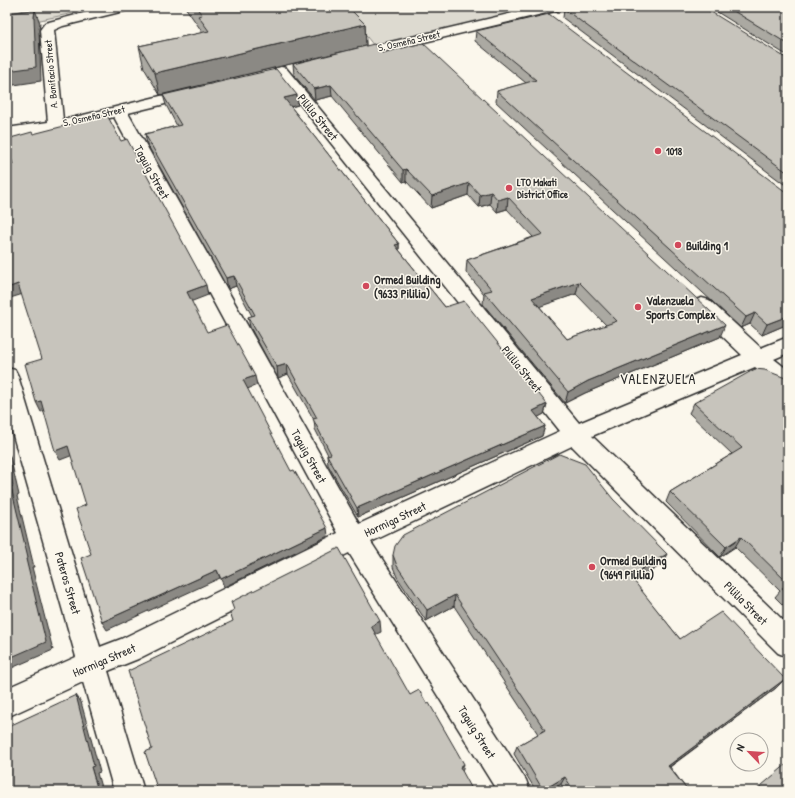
<svg xmlns="http://www.w3.org/2000/svg" width="795" height="798" font-family="'Patrick Hand',sans-serif">
  <style>
    .green { fill: #dddad0; stroke: #84827e }
    .lines { fill: none; stroke-linecap: round; stroke-linejoin: round }
    .street-casing { stroke: #2b2b2b; stroke-width: 3 }
    .street { fill: #fbf7ec; fill-rule: evenodd }
    .wall { fill: #aba9a2; stroke: #2b2b2b; fill-rule: evenodd }
    .shaded-wall { fill: #8b8984; stroke: #2b2b2b }
    .building { fill: #c7c4bc; stroke: #2b2b2b; fill-rule: evenodd }
    .poi-dot { fill: #d1495b; stroke: #fbf7ec; stroke-width: 1.5 }
    .labels { text-anchor: middle; dominant-baseline: central; stroke-width: 3; stroke-linejoin: round; paint-order: stroke }
    .far-street-label { font-size: 10px; fill: #2b2b2b; stroke: #fbf7ec }
    .far-poi-label { font-size: 10px; font-weight: bold; fill: #2b2b2b; stroke: #fbf7ec; text-anchor: start }
    .street-label { font-size: 12px; fill: #2b2b2b; stroke: #fbf7ec }
    .poi-label { font-size: 12px; font-weight: bold; fill: #2b2b2b; stroke: #fbf7ec; text-anchor: start }
    .quarter-label { font-size: 14px; letter-spacing: 1px; fill: #2b2b2b; stroke: #fbf7ec }
  </style>
  <rect width="100%" height="100%" fill="#fbf7ec"/>
  <filter id="ink" filterUnits="userSpaceOnUse"><feTurbulence type="fractalNoise" baseFrequency=".025" numOctaves="2"/><feDisplacementMap in="SourceGraphic" scale="8" xChannelSelector="R" yChannelSelector="G"/><feConvolveMatrix kernelMatrix="1 2 1 2 8 2 1 2 1" color-interpolation-filters="sRGB"/></filter>
  <g filter="url(#ink)">
    <!-- green -->
    <path class="green" d="M38,7H102L7,27V14Z
      M330,7H543L374,46L350,15Z"/>
    <g class="lines">
      <!-- street casing -->
      <g class="street-casing">
        <path id="street" d="M107,7H130L128,10L63,26L54,30L63,120L193,88L198,90L201,93L198,96L128,113L359,524L560,431L276,74L274,71L276,68L281,67L286,68L579,423L742,355L695,310L692,305L695,300L702,298L709,300L761,348L788,337V353L774,359L788,370V390L780,388L755,367L592,436L788,625V657L778,653L572,446L371,542L526,780L530,791H497L349,553L138,659L108,671L144,791H114L83,682L7,717V688L76,657L7,414V368L15,370L18,376L100,647L121,639L338,533L114,117L56,131L7,138V128L48,122L40,30L45,23Z
          M538,7H561L559,10L349,60L344,59L342,56L344,53Z"/>
      </g>
      <!-- street -->
      <use href="#street" class="street"/>
    </g>
    <!-- wall -->
    <path class="wall" d="M185,7H348L365,24L366,46L160,95L144,68L139,46L201,33V30Z
      M709,7H788V56Z
      M564,9L788,59V187L563,18Z
      M549,14L788,324L762,335L750,324L741,328L496,102L497,91L526,83L475,41L476,31Z
      M382,53L720,337L585,393L565,403L483,304L484,294L466,272L467,260L533,237L507,209L497,212L490,204L479,207L468,195L431,208L406,181L403,182L332,96L315,100L294,75L293,64ZM576,294L606,325L567,339L539,306Z
      M163,95L298,105L291,107L399,244V250L445,307L547,404L544,414L538,417L545,426L542,436L358,517L328,465L327,455H328L315,429L314,420L288,374L278,378L250,327L248,317L252,316L236,286L228,289L147,144L145,134L177,126L166,105Z
      M788,379V610L775,597L780,591L735,547L720,557L666,502L670,492L732,454L689,413L694,403Z
      M393,555L661,565L634,582L680,639L776,688L670,767L688,791H565L561,784L550,791H536L514,754L517,746L538,734L454,606L426,621L397,577L393,567Z"/>
    <!-- shaded-wall -->
    <path class="shaded-wall" d="M35,10L40,23L39,30L41,81L7,86V71L34,17Z
      M365,24L366,46L160,95L155,73Z
      M331,85L332,96L315,100L314,89Z
      M297,95L298,105L286,108L284,98Z
      M406,169V181L403,182V170Z
      M469,183L468,195L431,208L432,196Z
      M491,192L490,204L479,207L480,195Z
      M508,197L507,209L497,212L498,200Z
      M399,244V254L395,245Z
      M234,276L236,286L228,289L226,278Z
      M579,282L576,294L530,310L532,298Z
      M18,284L23,294L7,299V288Z
      M206,285L208,295L190,302L187,292Z
      M755,313L750,324L741,328L746,317Z
      M788,316V324L762,335L767,324Z
      M725,325L720,337L585,393L565,403L568,392L588,381Z
      M287,364L288,374L278,378L277,367Z
      M255,376L257,385L245,390L243,380Z
      M41,401L46,410L41,412L36,402Z
      M547,404L544,414L531,421L533,411Z
      M545,426L542,436L358,517L357,508Z
      M68,446L73,455L60,460L55,451Z
      M7,452L10,456L19,495L17,496L34,567H32L53,650L7,670V659L26,559L11,487L7,459Z
      M327,528L328,536L224,587L221,579Z
      M741,537L735,547L720,557L726,547Z
      M667,554L661,565L625,587L630,576Z
      M217,570L220,578L107,630L102,622Z
      M455,595L454,606L426,621L427,610Z
      M380,621L381,632L372,636L371,626Z
      M785,679L776,688L661,773L668,766Z
      M76,695L81,702L100,772L97,773L102,791H98L91,767Z
      M464,764L462,772L460,767Z
      M565,777L561,784L550,791H543V790Z"/>
    <!-- building -->
    <path class="building" d="M196,7H348L365,24L155,73L139,46L209,31L198,16L202,15Z
      M571,7H703L786,58L788,59V173L564,9Z
      M727,7H788V44Z
      M35,10L34,17L36,67L7,71V13Z
      M549,14L786,192H788V316L767,324L755,313L746,317L497,91L536,80L476,31Z
      M423,43L725,325L588,381L568,392L484,292L492,290L467,260L543,234L508,197L498,200L491,192L480,195L469,183L432,196L406,169L403,170L331,85L314,89L293,64L374,44L382,53ZM579,282L617,321L567,339L532,298Z
      M276,69L297,95L284,98L399,244L395,245L445,307L464,301L547,404L533,411L545,426L357,508L327,455L331,454L313,419L317,418L287,364L277,367L248,317L255,315L234,276L226,278L145,134L181,125L163,95Z
      M107,115L121,141L127,139L206,285L187,292L207,332L227,325L255,376L243,380L291,471L294,470L327,528L221,579L217,570L102,622L81,558L91,554L76,509L86,505L68,446L55,451L41,401L36,402L25,364L42,359L18,284L7,288V166L13,164L7,146V139L32,132L33,134Z
      M755,369L765,370L788,379V583L741,537L726,547L670,492L742,448L694,403Z
      M559,454L585,464L613,499L667,554L630,576L680,639L721,612L785,679L668,766L688,791H574L565,777L543,790L517,746L545,730L455,595L427,610L397,566L393,555L395,546L403,535Z
      M7,459L13,486L11,487L28,558L26,559L46,642L7,659Z
      M339,548L380,621L371,626L410,695L419,690L427,704L429,703L464,764L460,767L473,791H158L145,752L152,749L128,671L233,621L230,612L234,610L231,602Z
      M788,584V594L782,588Z
      M76,695L94,766L91,767L98,791H7V727Z
      M788,763V791H755Z"/>
  </g>
  <!-- markers -->
  <g class="poi-dot">
    <circle cx="658" cy="151" r="4"/>
    <circle cx="509" cy="188" r="4"/>
    <circle cx="678" cy="245" r="4"/>
    <circle cx="366" cy="286" r="4"/>
    <circle cx="638" cy="307" r="4"/>
    <circle cx="592" cy="567" r="4"/>
  </g>
  <g class="labels">
    <!-- far-street labels -->
    <g class="far-street-label">
      <text transform="translate(409 41) rotate(-13)">S. Osmeña Street</text>
      <text transform="translate(51 74) rotate(-95)">A. Bonifacio Street</text>
      <text transform="translate(94 116) rotate(-13)">S. Osmeña Street</text>
    </g>
    <!-- far-poi labels -->
    <g class="far-poi-label">
      <text x="666" y="151">1018</text>
      <text x="517" y="182">LTO Makati<tspan x="517" dy="12">District Office</tspan></text>
    </g>
    <!-- street labels -->
    <g class="street-label">
      <text transform="translate(318 117) rotate(51)">Pililia Street</text>
      <text transform="translate(152 172) rotate(61)">Taguig Street</text>
      <text transform="translate(522 369) rotate(51)">Pililia Street</text>
      <text transform="translate(309 456) rotate(61)">Taguig Street</text>
      <text transform="translate(395 519) rotate(-25)">Hormiga Street</text>
      <text transform="translate(68 583) rotate(74)">Pateros Street</text>
      <text transform="translate(746 603) rotate(45)">Pililia Street</text>
      <text transform="translate(104 660) rotate(-23)">Hormiga Street</text>
      <text transform="translate(477 732) rotate(58)">Taguig Street</text>
    </g>
    <!-- poi labels -->
    <g class="poi-label">
      <text x="686" y="245">Building 1</text>
      <text x="374" y="279">Ormed Building<tspan x="374" dy="14">(9633 Pililia)</tspan></text>
      <text x="646" y="300">Valenzuela<tspan x="646" dy="14">Sports Complex</tspan></text>
      <text x="600" y="560">Ormed Building<tspan x="600" dy="14">(9649 Pililia)</tspan></text>
    </g>
    <!-- quarter labels -->
    <g class="quarter-label">
      <text x="658" y="378">VALENZUELA</text>
    </g>
  </g>
  <!-- margin -->
  <rect width="795" height="798" fill="none" stroke="#fbf7ec" stroke-width="24"/>
  <rect x="12" y="12" width="771" height="774" fill="none" stroke="#2b2b2b" stroke-width="1.5" filter="url(#ink)"/>
  <!-- north arrow -->
  <g transform="translate(749 752) rotate(295)"><circle r="19" fill="#fbf7ec" stroke="#a8a59f"/>
  <path d="M0-3L7 15L0 10L-7 15Z" fill="#d1495b"/>
  <text y="-6" font-size="11" font-weight="bold" text-anchor="middle" fill="#2b2b2b">N</text>
  </g>
</svg>
